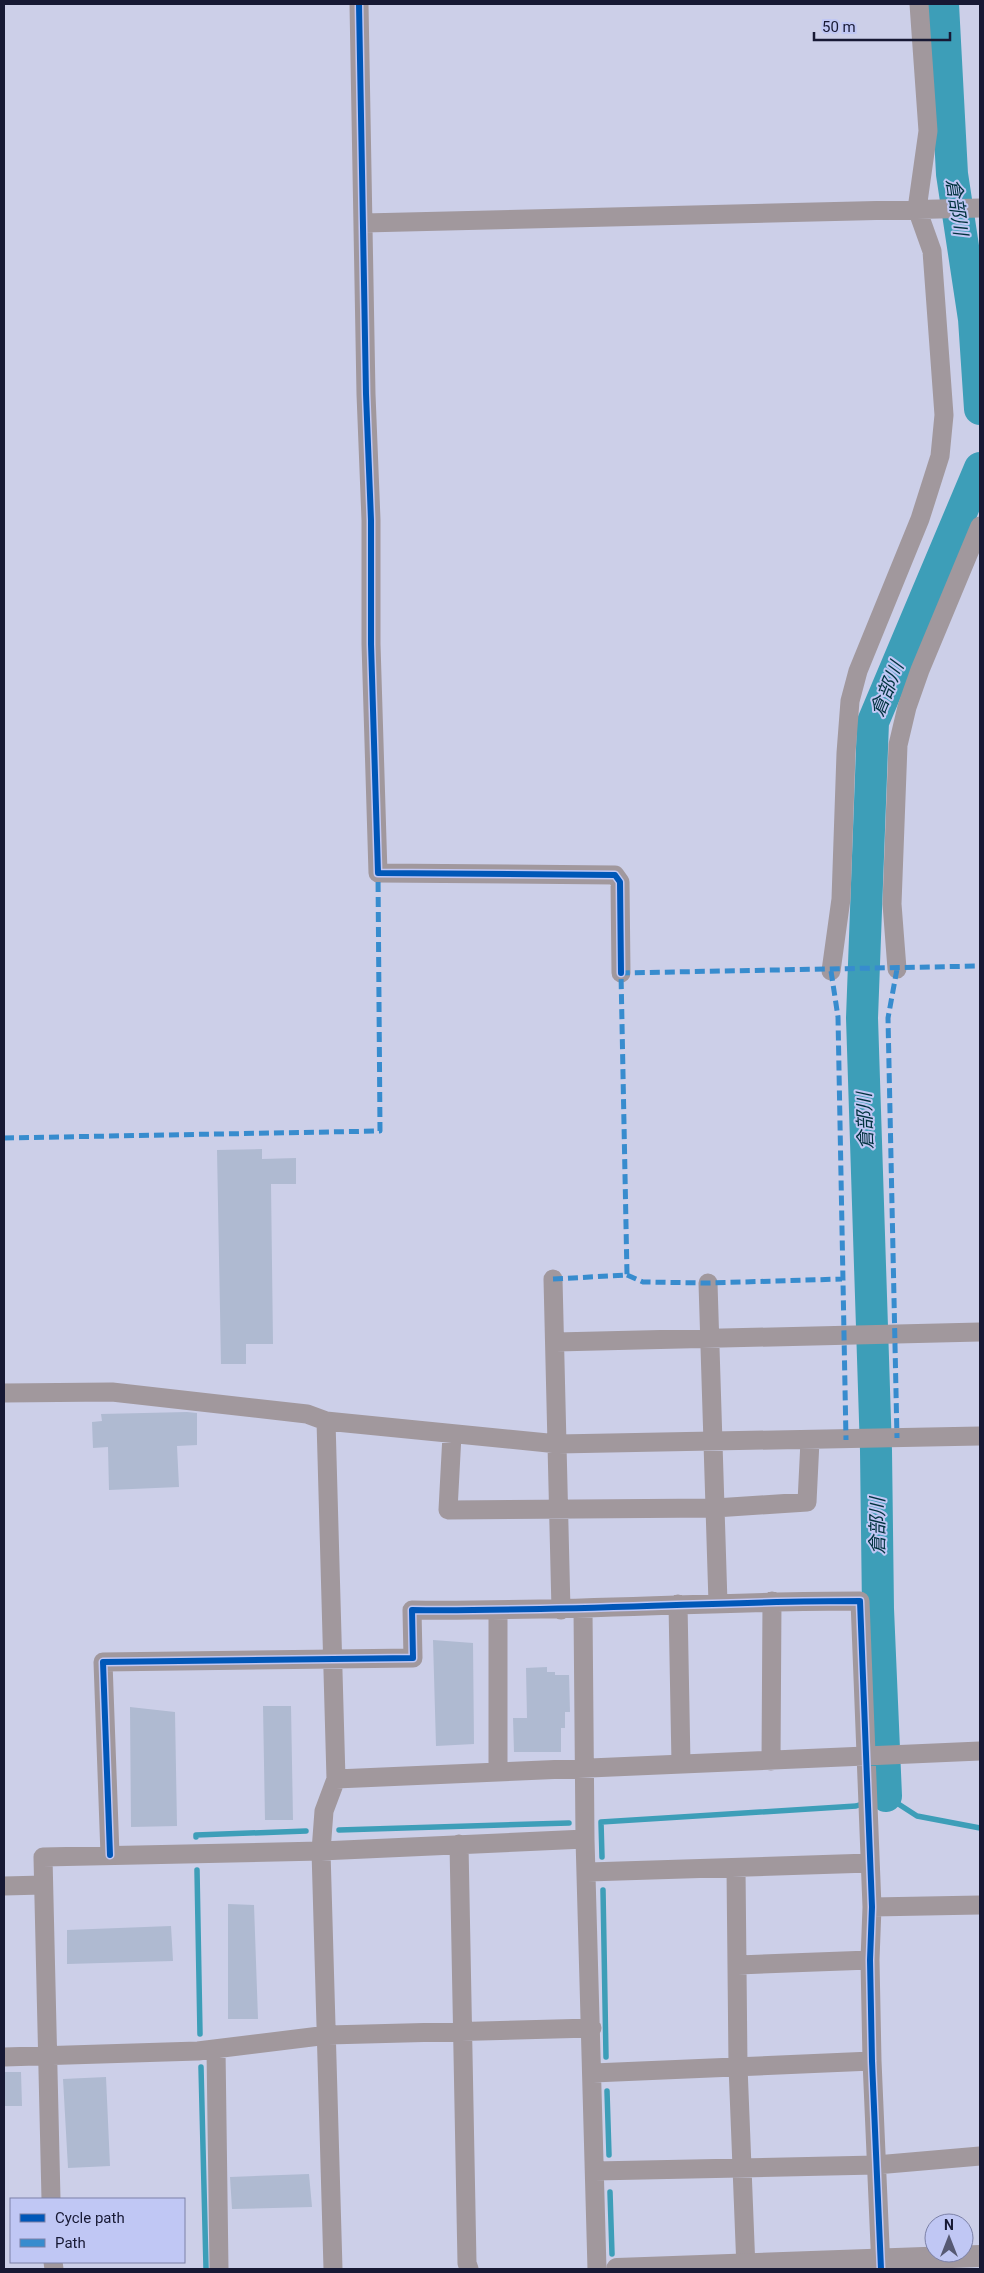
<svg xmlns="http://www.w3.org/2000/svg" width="984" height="2273" font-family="Roboto,'Noto Sans JP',sans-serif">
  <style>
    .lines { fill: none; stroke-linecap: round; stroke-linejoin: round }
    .stream { stroke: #3d9eb8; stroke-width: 5.5 }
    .river { stroke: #3d9eb8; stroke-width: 32 }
    .building { fill: #afbad1 }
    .minor { stroke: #a1989d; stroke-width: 19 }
    .tertiary { stroke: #a1989d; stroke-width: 22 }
    .quiet { stroke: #378cce; stroke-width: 5; stroke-dasharray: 10 5; stroke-linecap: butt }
    .cycleway-casing { stroke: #c0c7f4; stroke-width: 9 }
    .cycleway { stroke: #0057b8; stroke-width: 6 }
    .labels { text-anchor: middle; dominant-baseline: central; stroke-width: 4; stroke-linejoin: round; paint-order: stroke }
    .water-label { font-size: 19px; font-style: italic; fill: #00323e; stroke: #c0c7f4 }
  </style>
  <rect width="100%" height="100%" fill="#cccfe8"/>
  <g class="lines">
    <!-- stream -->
    <path class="stream" d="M339,1830L569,1823
      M196,1837V1835L306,1831
      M602,1857L601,1822L856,1806L886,1796L917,1816L980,1828
      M197,1870L200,2034
      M603,1890L606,2057
      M201,2067L206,2268
      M607,2091L609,2155
      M610,2192L612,2254"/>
    <!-- river -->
    <path class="river" d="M943,4L952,174L974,319L980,409
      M886,1796L878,1609L876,1451L862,1018L873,722L980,468"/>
  </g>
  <!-- building -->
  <path class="building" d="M262,1149V1159L296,1158V1184H271L273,1344H246V1364H221L217,1150Z
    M187,1412L197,1413V1445L177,1446L179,1487L109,1490L108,1447L93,1448L92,1422L102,1421L101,1414Z
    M433,1640L473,1643L474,1744L436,1746Z
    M547,1667V1672H555V1675H569L570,1712H565V1728H561V1752H514L513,1718H527L526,1668Z
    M263,1706H291L293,1820H265Z
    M130,1707L175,1712L177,1826L131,1827Z
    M228,1904L254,1905L258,2019H228Z
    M171,1926L173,1961L67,1964V1930Z
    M4,2072H21L22,2106H4Z
    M106,2077L110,2166L68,2168L63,2079Z
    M309,2174L312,2207L232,2209L230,2177Z"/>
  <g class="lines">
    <!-- minor -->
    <path class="minor" d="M359,4L366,394L371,520V644L378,873L615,875L620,882L621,973
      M364,223L980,208
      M897,969L892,904L898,745L907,707L920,670L980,526
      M831,971L841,899L846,753L850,701L858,671L920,519L940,456L944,415L932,251L917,209L928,131L919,4
      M553,1279L561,1610
      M708,1283L718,1603
      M556,1342L980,1332
      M4,1393L112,1392L307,1414L326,1421L558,1444L980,1436
      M326,1421L336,1779
      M452,1435L448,1510L715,1508L807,1502L810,1441
      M678,1604L681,1764
      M583,1609L585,1839L597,2269
      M498,1612V1770
      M771,1761L772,1601
      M459,1844L467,2263L469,2269
      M110,1855L103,1662L413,1658L412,1610C561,1612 710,1601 860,1601L872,1907L870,1960L872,2061L881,2269
      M736,1868L738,2066L746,2269
      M588,1872L870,1863
      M4,1886L43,1885
      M872,1907L980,1905
      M738,1965L870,1960
      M216,2049L219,2269
      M4,2057L198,2051L328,2035L592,2028
      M593,2073L872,2061
      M595,2171L876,2165L980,2156
      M51,2199L43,1857L321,1851L585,1839
      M53,2262L54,2269
      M333,2269L321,1851L324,1811L336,1779L980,1751"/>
    <!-- tertiary -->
    <path class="tertiary" d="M617,2269L980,2256"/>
    <!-- quiet -->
    <path class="quiet" d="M897,969L888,1018L897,1438
      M831,971L838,1017L846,1440
      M4,1138L380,1131L378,873
      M627,1275L643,1282L708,1283L842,1279
      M553,1279L627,1275L621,973L980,966"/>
    <!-- cycleway casing -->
    <g class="cycleway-casing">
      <path id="cycleway" d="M359,4L366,394L371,520V644L378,873L615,875L620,882L621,973
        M110,1855L103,1662L413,1658L412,1610C561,1612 710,1601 860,1601L872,1907L870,1960L872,2061L881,2269"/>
    </g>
    <!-- cycleway -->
    <use href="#cycleway" class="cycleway"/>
  </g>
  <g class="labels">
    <!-- water labels -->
    <g class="water-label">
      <text transform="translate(957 207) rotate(82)">倉部川</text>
      <text transform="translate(887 689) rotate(-68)">倉部川</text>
      <text transform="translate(865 1121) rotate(-92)">倉部川</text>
      <text transform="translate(877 1526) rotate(-90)">倉部川</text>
    </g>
  </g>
  <!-- border -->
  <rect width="984" height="2273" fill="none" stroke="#171934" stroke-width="10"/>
  <!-- legend -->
  <rect x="10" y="2198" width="175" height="65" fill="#c0c7f4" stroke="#7c81a7"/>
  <rect x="20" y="2214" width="25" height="8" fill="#0057b8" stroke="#7c81a7"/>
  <text x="55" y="2223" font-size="15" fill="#171934">Cycle path</text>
  <rect x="20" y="2239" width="25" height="8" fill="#378cce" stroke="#7c81a7"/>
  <text x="55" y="2248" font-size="15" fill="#171934">Path</text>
  <!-- north arrow -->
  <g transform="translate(949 2238)"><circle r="24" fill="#c0c7f4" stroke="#7c81a7"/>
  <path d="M0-4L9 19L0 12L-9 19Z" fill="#565973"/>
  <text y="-8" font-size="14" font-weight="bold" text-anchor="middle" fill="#171934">N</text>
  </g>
  <!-- scale -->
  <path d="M814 32v8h136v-8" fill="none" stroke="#171934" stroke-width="2.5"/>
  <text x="822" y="32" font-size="15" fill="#171934" stroke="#c0c7f4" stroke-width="4" paint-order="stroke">50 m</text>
</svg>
